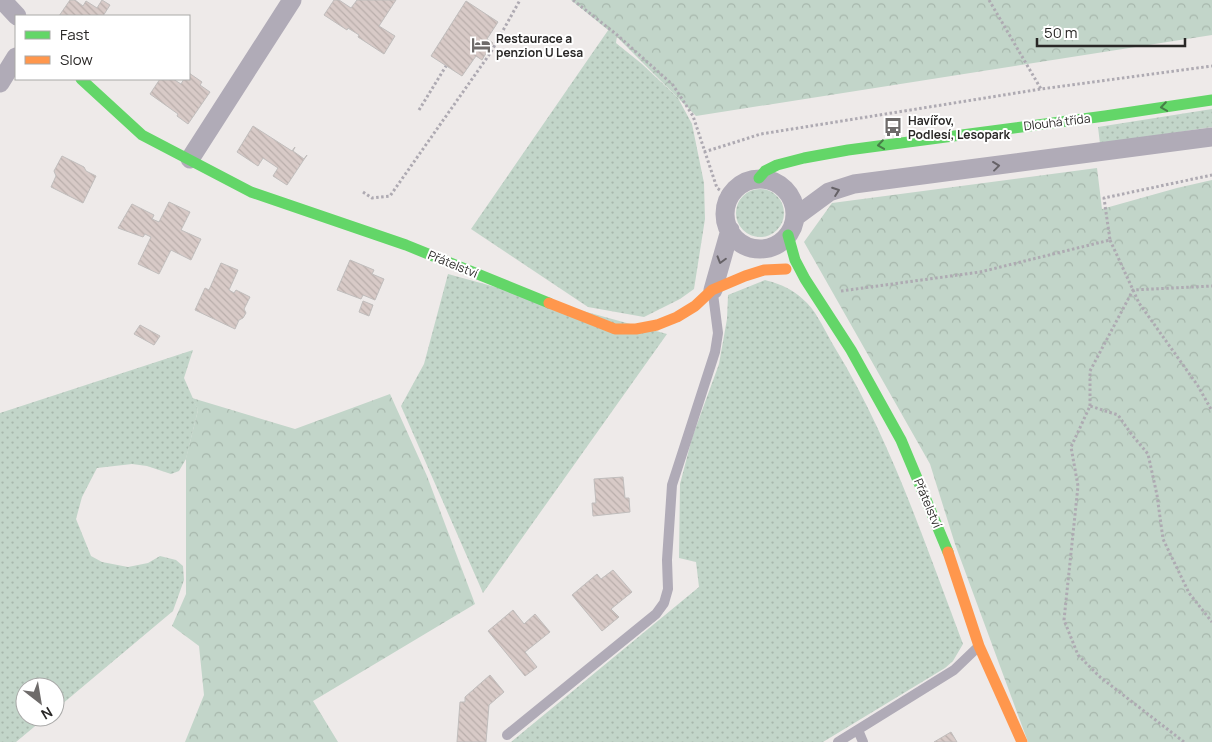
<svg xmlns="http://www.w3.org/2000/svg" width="1212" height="742" font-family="Manrope,sans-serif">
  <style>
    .grass { fill: url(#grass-dots) }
    .forest { fill: url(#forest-crowns) }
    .building { fill: url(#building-back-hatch); stroke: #c0bdbc }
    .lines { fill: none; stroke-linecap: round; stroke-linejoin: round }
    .path { stroke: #aeaab2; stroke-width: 3; stroke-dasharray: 2.5 2.5; stroke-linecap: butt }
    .lane { stroke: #b0abb7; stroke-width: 10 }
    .street { stroke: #b0abb7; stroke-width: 19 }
    .fast { stroke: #63d668; stroke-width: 11 }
    .slow { stroke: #ff974d; stroke-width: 11 }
    .oneway { stroke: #467e47 }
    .oneway2 { stroke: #666267 }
    .labels { text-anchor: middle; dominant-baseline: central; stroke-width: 4; stroke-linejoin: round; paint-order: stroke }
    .poi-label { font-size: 12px; font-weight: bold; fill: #292726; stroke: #fff; text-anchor: start }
    .street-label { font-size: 12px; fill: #292726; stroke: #fff }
  </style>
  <defs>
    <pattern id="grass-dots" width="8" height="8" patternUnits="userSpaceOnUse" patternTransform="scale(1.25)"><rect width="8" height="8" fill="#c2d5c9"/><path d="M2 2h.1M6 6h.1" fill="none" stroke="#a7b7ac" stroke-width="1.8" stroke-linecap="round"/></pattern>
    <pattern id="forest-crowns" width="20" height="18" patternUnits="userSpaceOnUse" patternTransform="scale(1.25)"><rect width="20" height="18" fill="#c2d5c9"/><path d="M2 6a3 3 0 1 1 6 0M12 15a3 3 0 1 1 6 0" fill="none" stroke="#a7b7ac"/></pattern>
    <pattern id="building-back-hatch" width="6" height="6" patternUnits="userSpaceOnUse" patternTransform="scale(1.25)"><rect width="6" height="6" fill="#d8cac7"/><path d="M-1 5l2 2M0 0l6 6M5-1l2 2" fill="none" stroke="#b9aeab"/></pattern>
  </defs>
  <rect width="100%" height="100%" fill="#eeeae9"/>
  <!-- grass -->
  <path class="grass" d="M620,13L616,43L642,64L678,98L692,124L704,183L705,219L694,289L680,299L644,317L588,307L471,229Z
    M1212,109V127L1100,144L1098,127Z
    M736 213a24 24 0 1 1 48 0a24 24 0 1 1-48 0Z
    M448,274L667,334L483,593L401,406L424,364Z
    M765,280C783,285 793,289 807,303C818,314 827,335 835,348C891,440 925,544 963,644L953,661L945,668L823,742H511L699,587L696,562L679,558L680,484L692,438L719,364L727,319L728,295Z
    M193,350L184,378L198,410L186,459L179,471L171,474L147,466L132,464L97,468L82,497L76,519L91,556L102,562L128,567L148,563L160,556L176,560L183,566L184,580L173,611L55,710V687H25V717H46L16,742H0V413Z"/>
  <!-- forest -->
  <path class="forest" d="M571,0H1212V35L696,116L618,38Z
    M1097,168L1102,209L1177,188L1212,180V742H1028L955,544L930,464L804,242L832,203Z
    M390,394L427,476L475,604L313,701L338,742H185L204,695L199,646L172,626L186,594V458L198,410L192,398L295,429Z"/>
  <!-- building -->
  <path class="building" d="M70,0H75L83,6L86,1L97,8L102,0L110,5L103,16H59Z
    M334,0H339L351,8L357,0H396L379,26L395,36L384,54L358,37L359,35L348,28L347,30L324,15Z
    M466,1L498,22L487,39L493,43L488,50L482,60L476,56L462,76L431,56Z
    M189,73L202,82L200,85L210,92L188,124L177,116L178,114L150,94L160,79H173L181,84L184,79H189Z
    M253,126L292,151L295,147L293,151L304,159L307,155L287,185L273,176L278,168L263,158L258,166L237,152Z
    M62,156L84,167L86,171L96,176L83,203L51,187L56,176L54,171Z
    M169,202L190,212L181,230L201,239L191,260L171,250L159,274L138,264L151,237L145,234L143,237L118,228L132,204L154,215L152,219L159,222Z
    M350,260L374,270L372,274L384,279L375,300L363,295L361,299L337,290Z
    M221,263L238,270L229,290L234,293L236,290L250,297L244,309L246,313L243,318L239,320L235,329L195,310L205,288L209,290Z
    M363,301L373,305L369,316L359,312Z
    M140,325L160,336L154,345L134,334Z
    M623,477L625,498H629L630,512L593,516L592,503H596L594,479Z
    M613,570L632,592L611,609L619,617L602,631L572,595L597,574L601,579Z
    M513,610L524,624L535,614L550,632L525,652L537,667L525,676L488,631Z
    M490,675L504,692L489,705L486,742H457L460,702H465V697Z
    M951,732L957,742H934Z"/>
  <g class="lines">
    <!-- path -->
    <path class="path" d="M573,0L616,34L673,85L693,116L717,188L730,197
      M989,0L1041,89
      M419,110L446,66
      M704,152L761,134L1041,89L1212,66
      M363,192L372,198L390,196L491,52L520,0
      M1110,240L1139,303L1198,386L1212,411
      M841,291L980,272L1110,240L1104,198L1212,175
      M1090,406V371L1133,290L1212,286
      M1184,742L1100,677L1078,655L1064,620L1078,486L1071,447L1090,406L1118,415L1132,435L1148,454L1157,495L1163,539L1189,593L1212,622"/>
    <!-- lane -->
    <path class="lane" d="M858,730L863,742
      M507,735L656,614L664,603L668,589L667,560L672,485L715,352L718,333L713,294
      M838,742L954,670L978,647"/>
    <!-- street -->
    <path class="street" d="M2,0L17,16
      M0,83L16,57
      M190,159L292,0
      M725 214a35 35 0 1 1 70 0a35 35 0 1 1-70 0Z
      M795,217L829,192L854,184L1212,137
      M713,290L730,230"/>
    <!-- fast -->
    <path class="fast" d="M81,79L142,135L251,192L406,245L549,303
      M759,178L765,171L777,165L804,158L848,150L1105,116L1212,100
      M788,235L795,260L805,279L851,350L901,440L948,552"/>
    <!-- slow -->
    <path class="slow" d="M549,303L615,329H636L657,325L677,317L695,306L712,290L745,276L764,270L786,269
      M948,552L979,646L1022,742"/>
  </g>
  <!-- one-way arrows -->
  <defs><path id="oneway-chevron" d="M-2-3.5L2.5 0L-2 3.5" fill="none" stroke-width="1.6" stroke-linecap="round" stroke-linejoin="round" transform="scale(1.25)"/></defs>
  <g class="oneway">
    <use href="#oneway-chevron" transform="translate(1164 107) rotate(172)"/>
    <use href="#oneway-chevron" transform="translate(881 145) rotate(172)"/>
  </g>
  <g class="oneway2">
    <use href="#oneway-chevron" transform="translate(996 166) rotate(-7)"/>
    <use href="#oneway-chevron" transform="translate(836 191) rotate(-20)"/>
    <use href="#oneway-chevron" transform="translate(721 260) rotate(106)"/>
  </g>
  <!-- icons -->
  <defs>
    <g id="hotel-bare" transform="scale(1.5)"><path d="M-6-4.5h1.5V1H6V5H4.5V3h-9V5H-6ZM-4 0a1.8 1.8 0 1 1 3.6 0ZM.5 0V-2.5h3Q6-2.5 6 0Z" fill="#6e6b6a" stroke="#fff" stroke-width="2.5" paint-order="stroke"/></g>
    <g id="bus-bare" transform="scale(1.5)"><path d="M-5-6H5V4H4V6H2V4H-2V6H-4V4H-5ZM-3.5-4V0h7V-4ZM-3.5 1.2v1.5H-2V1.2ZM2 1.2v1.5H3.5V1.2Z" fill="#6e6b6a" stroke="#fff" stroke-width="2.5" paint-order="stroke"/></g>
  </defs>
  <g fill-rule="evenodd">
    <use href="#hotel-bare" x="481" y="45"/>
    <use href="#bus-bare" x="893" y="127"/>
  </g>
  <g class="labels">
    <!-- poi labels -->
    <g class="poi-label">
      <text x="496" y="38">Restaurace a<tspan x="496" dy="14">penzion U Lesa</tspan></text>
      <text x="908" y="120">Havířov,<tspan x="908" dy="14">Podlesí, Lesopark</tspan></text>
    </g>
    <!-- street labels -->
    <g class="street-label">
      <text transform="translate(1057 122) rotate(-7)">Dlouhá třída</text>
      <text transform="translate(453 264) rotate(22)">Přátelství</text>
      <text transform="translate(928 503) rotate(67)">Přátelství</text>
    </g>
  </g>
  <!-- legend -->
  <rect x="15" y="15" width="175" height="65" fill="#ffffff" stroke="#a9a9a8"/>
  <rect x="25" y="31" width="25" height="8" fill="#63d668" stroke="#a9a9a8"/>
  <text x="60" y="40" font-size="15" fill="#292726">Fast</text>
  <rect x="25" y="56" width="25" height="8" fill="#ff974d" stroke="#a9a9a8"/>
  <text x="60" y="65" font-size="15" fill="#292726">Slow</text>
  <!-- north arrow -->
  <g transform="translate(40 702) rotate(149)"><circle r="24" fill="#ffffff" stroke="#a9a9a8"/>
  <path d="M0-4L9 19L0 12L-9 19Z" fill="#6e6b6a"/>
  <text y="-8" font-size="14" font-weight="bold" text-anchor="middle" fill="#292726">N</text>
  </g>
  <!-- scale -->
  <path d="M1037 38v8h148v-8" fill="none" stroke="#292726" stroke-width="2.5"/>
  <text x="1044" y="38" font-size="15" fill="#292726" stroke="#ffffff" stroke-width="4" paint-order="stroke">50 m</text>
</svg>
